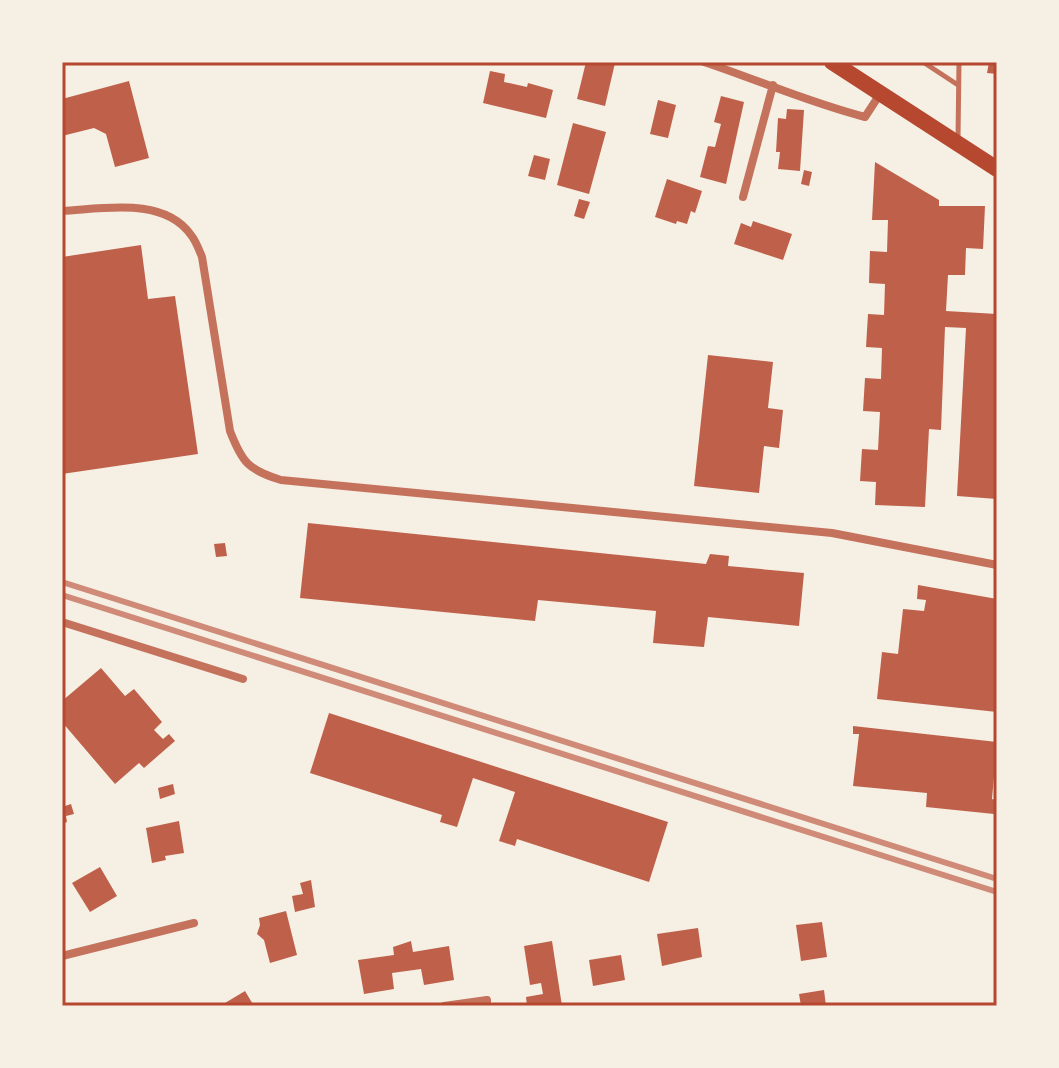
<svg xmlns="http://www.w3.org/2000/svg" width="1059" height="1068" font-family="Georgia,serif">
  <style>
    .building { fill: #bf614a }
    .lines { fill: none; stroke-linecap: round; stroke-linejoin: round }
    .service { stroke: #c5725c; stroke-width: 5 }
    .minor { stroke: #c5725c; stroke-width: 8 }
    .primary { stroke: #b5482f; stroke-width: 16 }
    .rail { stroke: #cf8b77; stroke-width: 6 }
    .neatline { fill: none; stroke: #b5482f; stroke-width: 3 }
  </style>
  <rect width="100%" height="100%" fill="#f6efe4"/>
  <!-- building -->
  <path class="building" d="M586,62L615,63L605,106L577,99Z
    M989,62H997V74L987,73Z
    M490,71L505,74L504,82L527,87L528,83L553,90L546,118L483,103Z
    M129,81L149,158L115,167L106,134L94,128L62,136V99Z
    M721,96L744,102L726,184L700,177L708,146L715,147L721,124L714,122Z
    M658,100L676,105L668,138L650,134Z
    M787,109L804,110L800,171L778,169L780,152H776L778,118L786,119Z
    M573,123L606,132L589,194L557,185Z
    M534,155L550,159L545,180L528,176Z
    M875,162L939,200V206H985L983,249L966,248L965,275H948L946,311L997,314V499L957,496L966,328L945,327L941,430L929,429L925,507L875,505L876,482L860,481L862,449L878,450L880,412L863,411L865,378L881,379L882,348L866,347L868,314L884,315L885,284L869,283L870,251L887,252L888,220H872Z
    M804,170L812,172L809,186L801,184Z
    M667,179L702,191L695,213L691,211L687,224L677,221L676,224L655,217Z
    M579,199L590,202L584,219L574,216Z
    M753,221L792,234L783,260L734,244L741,223L751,227Z
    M141,245L148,299L175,296L198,454L62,474V257Z
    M708,355L773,362L768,408L783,410L779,448L764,446L759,493L694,486Z
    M308,523L706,564L710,554L729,556L728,566L804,573L799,626L708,617L704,647L653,643L656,611L538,600L535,621L300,598Z
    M225,543L227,556L216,557L214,544Z
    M918,585L997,599V712L877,699L882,652L898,654L903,609L924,611L926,600L917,599Z
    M101,668L125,696L134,689L162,722L154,730L163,739L169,734L175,741L144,768L139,763L115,784L62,722V701Z
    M329,713L668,822L649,882L517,839L515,846L499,841L515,792L473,778L457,827L440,822L442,815L310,773Z
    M853,726L997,742L992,799L996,800L994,814L926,807L927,793L853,786L859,734H853Z
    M173,784L175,794L160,799L158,788Z
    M71,804L74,814L66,816L67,822L62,824V807Z
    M179,821L184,853L165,856L166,860L152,863L146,828Z
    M100,867L117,896L90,912L72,883Z
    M311,880L315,907L295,912L292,896L303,894L300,883Z
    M286,911L297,955L270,963L264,940L257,934L260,925L259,918Z
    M822,922L827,957L801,961L796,925Z
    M698,928L702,957L662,966L657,934Z
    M411,941L413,952L449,946L454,980L424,985L421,969L392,973L394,989L364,994L358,960L394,955L393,947Z
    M552,941L562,1006H527L526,997L543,994L541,983L530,985L524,946Z
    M621,955L625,980L593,986L589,960Z
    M824,990L826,1006H801L799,994Z
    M245,991L254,1006H220Z"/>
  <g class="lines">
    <!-- service -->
    <path class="service" d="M923,62L958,85
      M958,139L959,62"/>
    <!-- minor -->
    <path class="minor" d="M704,62C758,80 810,103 865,117L880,94
      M743,197L773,85
      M62,211C102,209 164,196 191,235C196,241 199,250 202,257L230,431C242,462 248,470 281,480L832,533L997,565
      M62,622L243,679
      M62,956L194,923
      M444,1006L487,1000V1006"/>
    <!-- primary -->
    <path class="primary" d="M832,62L997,169"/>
    <!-- rail -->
    <path class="rail" d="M62,582L997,879
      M62,595L997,892"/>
  </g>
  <!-- border -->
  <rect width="1059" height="1068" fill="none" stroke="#f6efe4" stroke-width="128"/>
  <rect x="64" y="64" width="931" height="940" class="neatline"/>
</svg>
